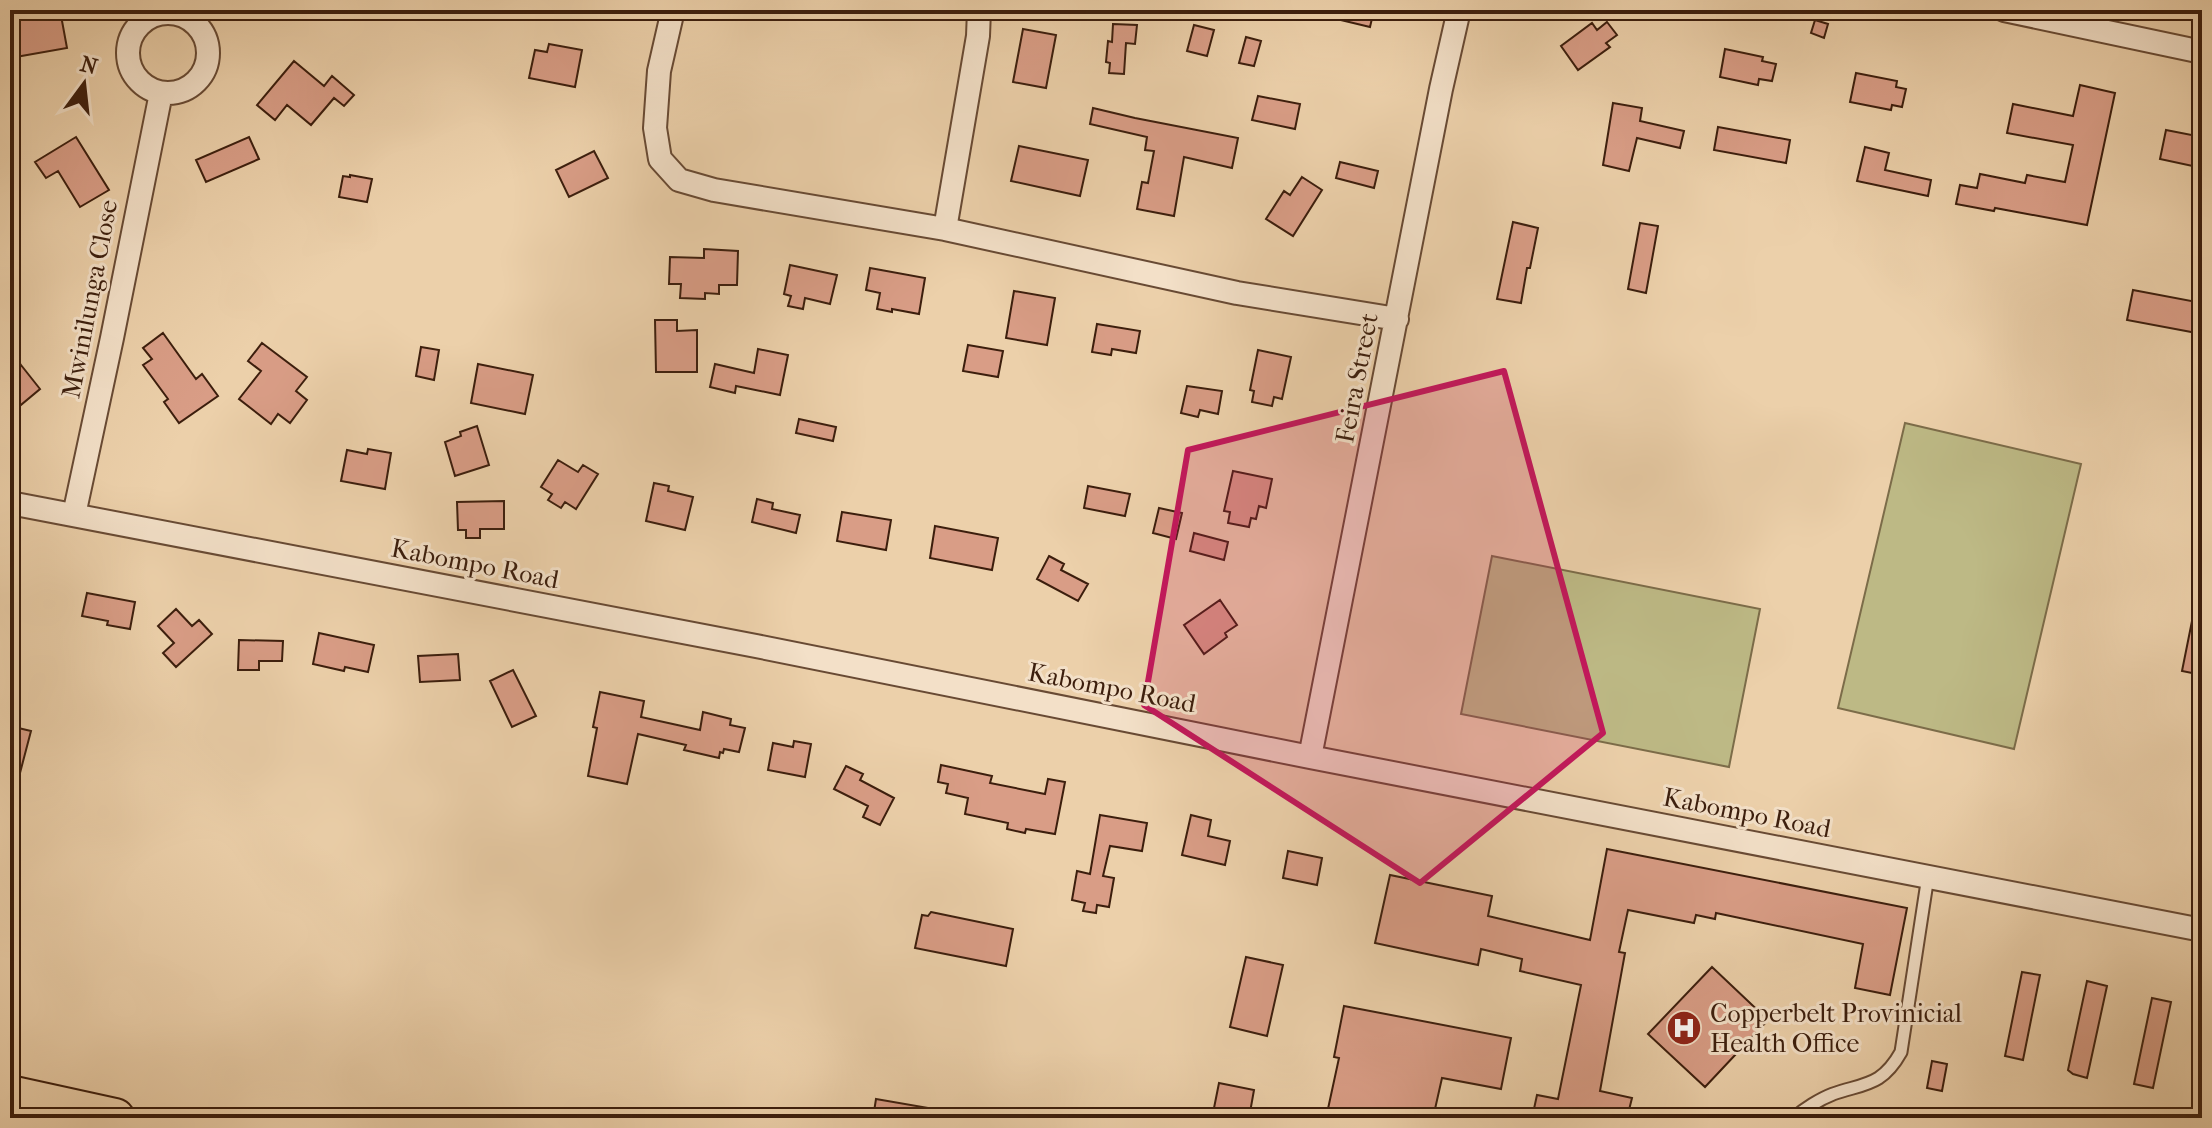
<svg xmlns="http://www.w3.org/2000/svg" width="2212" height="1128" font-family="'IM FELL French Canon',serif">
  <style>
    .park { fill: #bdb985; stroke: #7c6c49; stroke-width: 2 }
    .building { fill: #d99d86; stroke: #3c1e0d; stroke-width: 2 }
    .lines { fill: none; stroke-linecap: round; stroke-linejoin: round }
    .service-casing { stroke: #684a34; stroke-width: 15 }
    .minor-casing { stroke: #684a34; stroke-width: 26 }
    .trunk-casing { stroke: #3c1e0d; stroke-width: 42 }
    .service { stroke: #f3e0c8; stroke-width: 11 }
    .minor { stroke: #f3e0c8; stroke-width: 22 }
    .trunk { stroke: #ecd0aa; stroke-width: 38 }
    .marked { fill: #c2185b; fill-opacity: 0.2; stroke: #c2185b; stroke-width: 6; stroke-linejoin: round }
    .labels { text-anchor: middle; dominant-baseline: central; stroke-width: 6; stroke-linejoin: round; paint-order: stroke }
    .street-label { font-size: 26px; fill: #3c1e0d; stroke: #f3e0c8 }
    .poi-label { font-size: 26px; fill: #3c1e0d; stroke: #f3e0c8; text-anchor: start }
  </style>
  <rect width="100%" height="100%" fill="#ecd0aa"/>
  <filter id="stains"><feTurbulence type="fractalNoise" baseFrequency=".0025" numOctaves="4"/><feColorMatrix values="0 0 0 0 .2 0 0 0 0 .09 0 0 0 0 .02 0 0 0 .5 -.17"/></filter>
  <radialGradient id="worn" r=".72"><stop offset=".6" stop-color="#630" stop-opacity="0"/><stop offset="1" stop-color="#630" stop-opacity=".3"/></radialGradient>
  <!-- park -->
  <path class="park" d="M1905,423L2081,464L2014,749L1838,708Z
    M1492,556L1760,609L1729,767L1461,714Z"/>
  <!-- building -->
  <path class="building" d="M10,10H60L67,48L10,58Z
    M1325,10H1374L1370,27L1324,16Z
    M1815,20L1828,24L1824,38L1811,33Z
    M1607,22L1617,35L1606,43L1610,47L1578,70L1561,46L1592,23L1597,30Z
    M1113,24L1137,25L1135,44L1126,43L1124,74L1109,73L1110,63L1106,62L1108,41L1112,42Z
    M1194,25L1214,30L1207,56L1187,51Z
    M1023,29L1056,35L1046,88L1013,82Z
    M1246,37L1261,41L1254,66L1239,63Z
    M549,44L582,50L575,87L529,78L535,50L547,52Z
    M1725,49L1763,57L1762,61L1776,64L1772,81L1759,79L1758,85L1720,77Z
    M294,61L324,86L332,76L354,95L344,106L334,98L311,125L287,105L275,120L257,105Z
    M1856,73L1897,81L1896,87L1906,89L1902,107L1892,105L1891,110L1850,102Z
    M2080,85L2115,93L2087,225L1995,208L1994,211L1956,204L1960,185L1977,188L1980,174L2025,183L2027,175L2065,182L2073,145L2007,133L2013,104L2073,116Z
    M1258,96L1300,104L1295,129L1252,120Z
    M1613,103L1642,108L1640,121L1684,131L1680,148L1637,138L1629,171L1603,165Z
    M1093,108L1135,118L1238,138L1232,168L1184,157L1174,216L1137,209L1142,182L1148,183L1154,151L1145,150L1147,137L1090,124Z
    M1718,127L1790,140L1786,163L1714,150Z
    M2166,130L2202,137V168L2160,159Z
    M76,137L109,190L80,207L58,171L46,178L35,162Z
    M249,137L259,159L206,182L196,160Z
    M1019,146L1088,160L1080,196L1011,181Z
    M1865,147L1889,153L1885,170L1931,180L1928,196L1857,181Z
    M594,151L608,178L569,197L556,170Z
    M1340,162L1378,171L1374,188L1336,178Z
    M350,175L372,179L367,202L339,197L343,176L350,177Z
    M1302,177L1322,190L1293,236L1266,219L1284,191L1290,195Z
    M1513,222L1538,228L1530,268H1527L1521,303L1497,299Z
    M1640,223L1658,226L1646,293L1628,289Z
    M704,249L738,251L737,285H719V294L705,293V299L680,298L681,284H669L670,257L704,258Z
    M790,265L837,275L830,304L805,298L803,309L788,306L791,296L784,294Z
    M870,268L925,278L919,314L892,309V312L877,309L880,293L866,290Z
    M2133,290L2202,303V334L2127,320Z
    M1014,291L1055,298L1047,345L1006,338Z
    M655,320H677V331L697,330V372H656Z
    M1097,324L1140,331L1136,353L1112,349L1111,355L1092,352Z
    M163,333L196,379L202,374L218,396L179,423L164,402L168,399L143,365L152,359L143,348Z
    M262,343L307,377L296,391L307,400L290,423L278,414L271,424L239,399L261,371L248,361Z
    M968,345L1003,351L998,377L963,371Z
    M421,347L439,350L434,380L416,376Z
    M758,349L788,355L780,395L736,386L735,393L710,387L715,364L754,373Z
    M1258,350L1291,357L1282,399L1274,397L1272,406L1252,402L1254,391L1250,390Z
    M478,364L533,375L525,414L471,403Z
    M21,365L40,389L10,414V374Z
    M1187,386L1222,391L1218,414L1200,410L1198,417L1181,413Z
    M799,419L836,427L833,441L796,433Z
    M477,426L489,465L455,476L445,442L461,436L460,432Z
    M368,449L391,453L385,489L341,481L347,450L367,454Z
    M558,460L578,472L583,465L598,474L576,509L565,502L561,508L548,500L552,494L541,487Z
    M1233,471L1272,479L1266,508L1259,506L1256,519L1251,518L1249,527L1228,523L1230,512L1224,511Z
    M654,483L669,486L668,491L693,497L685,530L646,521Z
    M1088,486L1130,494L1125,516L1084,508Z
    M757,499L773,503L772,509L800,515L796,533L752,522Z
    M504,501V529H480V538H466V530H458L457,502Z
    M1159,508L1182,513L1176,539L1153,533Z
    M842,512L891,520L886,550L837,541Z
    M935,526L998,538L992,570L930,558Z
    M1194,533L1228,542L1224,560L1190,551Z
    M1049,556L1064,564L1061,570L1088,584L1078,601L1037,579Z
    M87,593L135,602L130,629L107,625L108,621L82,616Z
    M1220,600L1237,625L1225,633L1227,637L1204,654L1184,625Z
    M2195,606H2202V675L2182,671Z
    M176,609L192,626L199,620L212,634L176,667L163,653L174,643L158,626Z
    M319,633L374,645L368,672L345,667L344,671L313,664Z
    M239,640L283,641L282,661H259V670H238Z
    M458,654L460,680L420,682L418,656Z
    M513,670L536,716L512,727L490,681Z
    M600,692L644,701L641,717L700,730L703,712L731,719L730,725L745,728L739,752L724,749L723,753L720,752L719,758L684,750L686,745L638,734L627,784L588,776L597,728L593,727Z
    M10,726L31,731L15,792H10Z
    M794,741L811,744L805,777L768,770L773,743L793,747Z
    M941,765L992,776L990,783L1045,794L1048,779L1065,782L1055,834L1026,829L1025,833L1007,829L1008,823L965,814L968,798L946,793L948,784L938,782Z
    M846,766L863,774L860,780L894,798L880,825L863,817L868,806L834,789Z
    M1100,815L1147,823L1142,851L1110,846L1103,876L1114,878L1109,907L1097,905L1096,913L1083,911L1085,903L1072,900L1077,871L1090,874Z
    M1191,815L1211,820L1208,836L1230,841L1225,865L1182,855Z
    M1607,849L1907,908L1890,995L1855,988L1863,944L1716,913L1715,919L1696,915L1694,923L1628,910L1619,952L1625,953L1600,1091L1632,1098L1627,1118H1532L1537,1095L1558,1099L1581,985L1520,971L1522,959L1481,949L1478,965L1375,943L1390,875L1492,896L1488,916L1590,940Z
    M1288,851L1322,858L1317,885L1283,878Z
    M931,912L1013,929L1006,966L915,948L922,915L928,916Z
    M1246,957L1283,965L1267,1036L1230,1027Z
    M1712,967L1768,1020L1705,1087L1648,1034Z
    M2022,972L2040,975L2023,1060L2005,1056Z
    M2087,981L2107,986L2087,1078L2073,1074L2068,1070Z
    M2152,998L2171,1002L2153,1088L2134,1084Z
    M1344,1006L1511,1038L1501,1089L1442,1078L1433,1118H1326L1339,1058L1334,1057Z
    M1932,1061L1947,1064L1942,1091L1927,1088Z
    M1219,1083L1254,1090L1249,1118H1212Z
    M876,1099L940,1110L939,1118H873Z"/>
  <g class="lines">
    <!-- service casing -->
    <g class="service-casing">
      <path id="service" d="M2197,929L2202,910
        M1794,1118C1804,1109 1820,1099 1833,1094C1865,1083 1882,1086 1901,1052L1928,876"/>
    </g>
    <!-- minor casing -->
    <g class="minor-casing">
      <path id="minor" d="M673,10L659,71L655,128L660,159L679,180L714,190L945,229L1237,293L1397,319
        M2004,10L2202,52
        M128 53a40 40 0 1 1 80 0a40 40 0 1 1-80 0Z
        M945,229L978,36L979,10
        M10,503L756,646L1310,757L2202,930
        M74,515L112,338L161,93
        M1310,757L1441,89L1459,10"/>
    </g>
    <!-- trunk casing -->
    <g class="trunk-casing">
      <path id="trunk" d="M10,1095L115,1118"/>
    </g>
    <!-- service -->
    <use href="#service" class="service"/>
    <!-- minor -->
    <use href="#minor" class="minor"/>
    <!-- trunk -->
    <use href="#trunk" class="trunk"/>
  </g>
  <!-- marked area -->
  <path class="marked" d="M1504,371L1603,733L1420,883L1144,705L1188,450Z"/>
  <!-- icons -->
  <defs>
    <g id="hospital-disc" transform="scale(1.8)"><circle r="9.5" fill="#8f2418" stroke="#f3e0c8"/><path d="M-5-5h3v3.5h4V-5h3V5h-3V1.5h-4V5h-3Z" fill="#fff"/></g>
  </defs>
  <g fill-rule="evenodd">
    <use href="#hospital-disc" x="1684" y="1028"/>
  </g>
  <g class="labels">
    <!-- street labels -->
    <g class="street-label">
      <text transform="translate(90 299) rotate(-79)">Mwinilunga Close</text>
      <text transform="translate(1357 378) rotate(-79)">Feira Street</text>
      <text transform="translate(475 564) rotate(11)">Kabompo Road</text>
      <text transform="translate(1112 688) rotate(11)">Kabompo Road</text>
      <text transform="translate(1747 813) rotate(11)">Kabompo Road</text>
    </g>
    <!-- poi labels -->
    <g class="poi-label">
      <text x="1710" y="1013">Copperbelt Provinicial<tspan x="1710" dy="30">Health Office</tspan></text>
    </g>
  </g>
  <!-- margin -->
  <rect width="2212" height="1128" fill="none" stroke="#ecd0aa" stroke-width="40"/>
  <rect x="12" y="12" width="2188" height="1104" fill="none" stroke="#3c1e0d" stroke-width="4"/>
  <rect x="20" y="20" width="2172" height="1088" fill="none" stroke="#3c1e0d" stroke-width="2"/>
  <!-- north arrow -->
  <g transform="translate(84 84) rotate(15)" stroke="#f3e0c8" stroke-width="6" paint-order="stroke">
  <path d="M0-6L14 30L0 20L-14 30Z" fill="#3c1e0d"/>
  <text y="-12" font-size="22" font-weight="bold" text-anchor="middle" fill="#3c1e0d">N</text>
  </g>
  <rect width="100%" height="100%" filter="url(#stains)"/>
  <rect width="100%" height="100%" fill="url(#worn)"/>
</svg>
